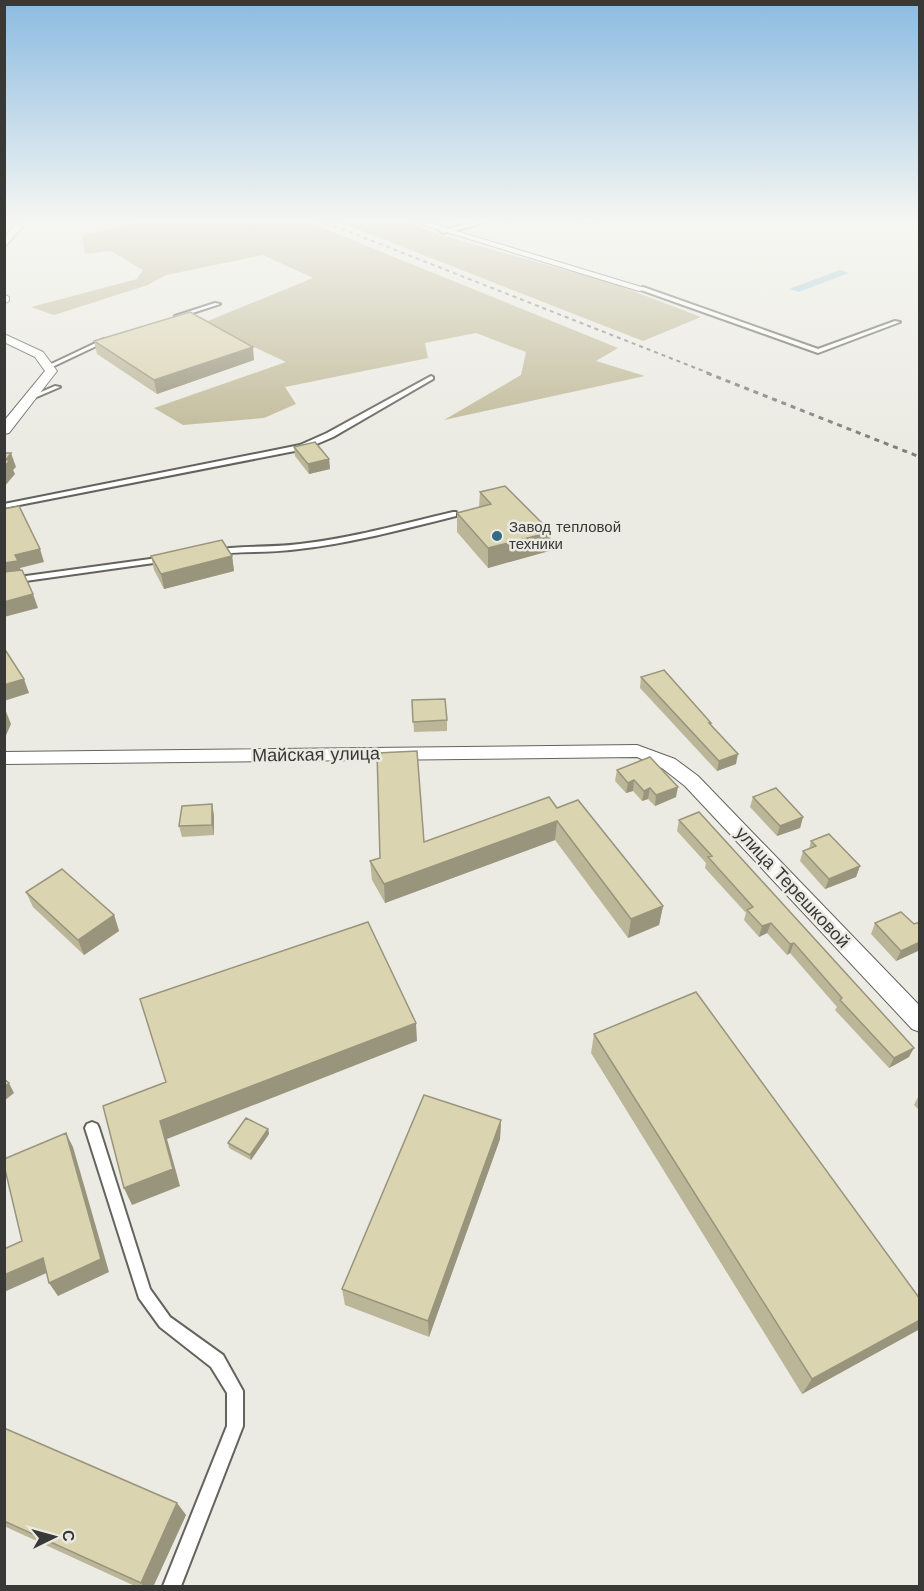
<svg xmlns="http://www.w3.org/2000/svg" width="924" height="1591" font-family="'Work Sans',sans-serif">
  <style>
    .forest { fill: #c0ba98 }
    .water { fill: #a1c6d7 }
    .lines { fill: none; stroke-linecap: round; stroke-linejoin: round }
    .service-casing { stroke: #64645e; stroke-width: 4 }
    .minor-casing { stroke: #64645e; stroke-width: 2 }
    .service { fill: #fff; fill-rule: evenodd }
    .minor { fill: #fff; fill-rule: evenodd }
    .rail-far1 { stroke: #7f7f7b; stroke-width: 2; stroke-dasharray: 4 4; stroke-linecap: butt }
    .rail { stroke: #7f7f7b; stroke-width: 3; stroke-dasharray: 5 5; stroke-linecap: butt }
    .wall { fill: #bbb698 }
    .shaded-wall { fill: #99947c }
    .building { fill: #dad4b1; stroke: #99947c; stroke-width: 1.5 }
    .poi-dot { fill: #316d85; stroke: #ebeae3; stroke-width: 2 }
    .labels { text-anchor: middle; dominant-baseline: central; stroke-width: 5; stroke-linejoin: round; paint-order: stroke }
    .far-poi-label { font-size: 15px; fill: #383836; stroke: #ebeae3; text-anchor: start }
    .street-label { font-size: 18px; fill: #383836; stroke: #ebeae3 }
  </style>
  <rect width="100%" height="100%" fill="#ebeae3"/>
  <!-- forest -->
  <path class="forest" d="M150,220H303L618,348L596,361L645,376L444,420L521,375L526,352L476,333L425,343L428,358L285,387L296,404L264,418L183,425L154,408L286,362L203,323L313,278L263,255L166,275L148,285L54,315L31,307L137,279L143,270L111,251L85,254L82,236Z
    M334,220H401L440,235L612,283L701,317L643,341Z"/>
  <!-- water -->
  <path class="water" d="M840,270L849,273L799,292L789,289Z"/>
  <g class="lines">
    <!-- service casing -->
    <g class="service-casing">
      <path id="service" d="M481,220H488L470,227L443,233L440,231Z
        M582,220L597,221C593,223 584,223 582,220Z
        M643,287L818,349L895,321L900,322L818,353L641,290L640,289Z
        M215,303L220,304L180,317L175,316Z
        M104,339L109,340L52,367L47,366Z
        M431,376L433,377V379L333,437L305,449L4,508V504L300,445L327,433Z
        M55,386L60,387L32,399L27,398Z
        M453,512H456V516C404,529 352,543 299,549C271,553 243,551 216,554L212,552L213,550C241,545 271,548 300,544C352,538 402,524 453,512Z
        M165,557H168V561L4,584V579Z
        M92,1122L97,1124L99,1128L150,1289L170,1317L223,1355L243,1391V1426L181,1586H163L227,1426V1393L211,1367L160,1327L139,1298L85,1128L87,1124Z"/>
    </g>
    <!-- minor casing -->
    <g class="minor-casing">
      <path id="minor" d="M407,220H420L648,289L639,291Z
        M15,224L23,226L4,248V238Z
        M4,294L9,297V301L4,304Z
        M4,334L43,352L57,371L9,433L4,434V421L45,371L35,357L4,342Z
        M637,745L675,759L698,776L920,1006V1032L912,1029L685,786L662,768L637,757L4,764V752Z"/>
    </g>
    <!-- service -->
    <use href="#service" class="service"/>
    <!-- minor -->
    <use href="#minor" class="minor"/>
    <!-- rail-far1 -->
    <path class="rail-far1" d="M319,220L711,374"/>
    <!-- rail -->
    <path class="rail" d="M707,373L920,457"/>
  </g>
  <!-- wall -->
  <path class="wall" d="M94,341L254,360L157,394L97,354Z
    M294,447L329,459L330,469L309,474L295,456Z
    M480,492L551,532L549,551L488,568L457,532V513L479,507Z
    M151,556H232L234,571L164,589L154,570Z
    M641,677L711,723L710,725L736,764L717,771L640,688Z
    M412,700L447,720V731L414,732Z
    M617,770L676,797L655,806L648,799L642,801L633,791L626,793L615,781Z
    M753,797L803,817L800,828L777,836L750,807Z
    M557,808L663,906L659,925L628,938L555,840L385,903L372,880L370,861L424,842Z
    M214,815V835L182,837L179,826Z
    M679,820L909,1057L889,1068L835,1010L837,1007L790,953L787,955L767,933L759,937L744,920L746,913L705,868L706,863L677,831Z
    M811,841L860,866L856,877L825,889L800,861L803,851L809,849Z
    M26,892L114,915L119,931L84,955L33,907Z
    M920,922V950L896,961L871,934L875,923L914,924Z
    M594,1034L918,1330L802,1394L591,1053Z
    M919,1095H920V1111L914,1105Z
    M501,1120L500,1139L429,1337L345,1305L342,1289Z
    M268,1129L269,1134L251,1160L229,1148L228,1143Z
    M4,1428L177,1503L186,1515L153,1587H137L4,1526Z"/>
  <!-- shaded-wall -->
  <path class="shaded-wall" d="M253,347L254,360L157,394L154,380Z
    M11,453L16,467L13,470L15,474L4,487V467L6,460Z
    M329,459L330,469L309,474L308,464Z
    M551,532L549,551L488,568V548Z
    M40,549L44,562L20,568L22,574L4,577V563L15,555Z
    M232,556L234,571L164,589L161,574Z
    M33,594L38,608L4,617V602Z
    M24,679L29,693L4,701V685Z
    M5,709L11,724L4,740V710Z
    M738,754L736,764L717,771L719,761Z
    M634,780L633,791L626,793L628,783Z
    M678,787L676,797L655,806L656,795Z
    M650,788L648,799L642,801L644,791Z
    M212,804L214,815V835L212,825Z
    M803,817L800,828L777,836L780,826Z
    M557,821L555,840L385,903L384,884Z
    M860,866L856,877L825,889L829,879Z
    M663,906L659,925L628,938L631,919Z
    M114,915L119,931L84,955L78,940Z
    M771,923L767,933L759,937L762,926Z
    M920,942V950L896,961L901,951Z
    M794,943L790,953L787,955L790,944Z
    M416,1023L417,1041L167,1139L180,1186L132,1205L124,1188L160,1121Z
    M914,1048L909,1057L889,1068L894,1058Z
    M9,1083L14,1093L4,1101V1087Z
    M501,1120L500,1139L429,1337L428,1321Z
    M268,1129L269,1134L251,1160L250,1155Z
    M66,1133L73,1147L109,1272L58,1296L49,1283Z
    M43,1258L51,1271L4,1292V1275Z
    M920,1320V1327L918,1330L802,1394L812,1379Z
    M177,1503L186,1515L153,1587H144L141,1583Z"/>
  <!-- building -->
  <path class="building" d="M190,312L253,347L154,380L94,341Z
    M315,442L329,459L308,464L294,447Z
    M4,453H11L6,460H10L4,467Z
    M505,486L551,532L488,548L457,513L491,504L480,492Z
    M19,506L40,549L15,555L18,561L4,563V509Z
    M222,540L232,556L161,574L151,556Z
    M22,570L33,594L4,602V572Z
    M4,648L24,679L4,685Z
    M664,670L711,723H709L738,754L719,761L641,677Z
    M445,699L447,720L413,722L412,700Z
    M417,751L424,842L549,797L557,808L578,800L663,906L631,919L557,821L384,884L370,861L380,858L377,753Z
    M650,757L678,787L656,795L650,788L644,791L634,780L628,783L617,770Z
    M776,788L803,817L780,826L753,797Z
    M212,804V825L179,826L182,806Z
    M699,812L914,1048L894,1058L840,1000L842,998L794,943L790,944L771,923L762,926L747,910L753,907L708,857L712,856L679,820Z
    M829,834L860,866L829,879L803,851L816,846L811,841Z
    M62,869L114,915L78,940L26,892Z
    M901,912L914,924L920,922V942L901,951L875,923Z
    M368,922L416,1023L160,1121L173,1169L124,1188L103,1106L166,1082L140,999Z
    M696,992L920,1299V1320L812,1379L594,1034Z
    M4,1079L9,1083L4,1087Z
    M424,1095L501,1120L428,1321L342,1289Z
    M246,1118L268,1129L250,1155L228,1143Z
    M66,1133L101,1259L49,1283L43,1258L4,1275V1249L22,1241L4,1165V1159Z
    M4,1428L177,1503L141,1583L4,1521Z"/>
  <!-- sky -->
  <linearGradient id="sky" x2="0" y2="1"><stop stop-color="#8bbbe1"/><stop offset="0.5" stop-color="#f6f6f2"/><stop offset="1" stop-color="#f6f6f2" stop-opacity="0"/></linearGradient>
  <rect width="924" height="442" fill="url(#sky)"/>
  <!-- markers -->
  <circle class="poi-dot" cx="497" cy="536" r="6"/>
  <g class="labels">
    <!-- far-poi labels -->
    <g class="far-poi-label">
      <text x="509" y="527">Завод тепловой<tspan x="509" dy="17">техники</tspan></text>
    </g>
    <!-- street labels -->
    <g class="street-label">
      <text transform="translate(316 754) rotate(-1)">Майская улица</text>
      <text transform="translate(793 887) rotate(47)">улица Терешковой</text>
    </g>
  </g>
  <!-- border -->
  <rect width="924" height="1591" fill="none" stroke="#383836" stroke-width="12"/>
  <!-- north arrow -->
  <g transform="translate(54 1537) rotate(85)" stroke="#ebeae3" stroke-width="4.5" paint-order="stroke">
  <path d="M0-4.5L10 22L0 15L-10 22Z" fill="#383836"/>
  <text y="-9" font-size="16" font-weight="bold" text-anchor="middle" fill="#383836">С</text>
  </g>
</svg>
